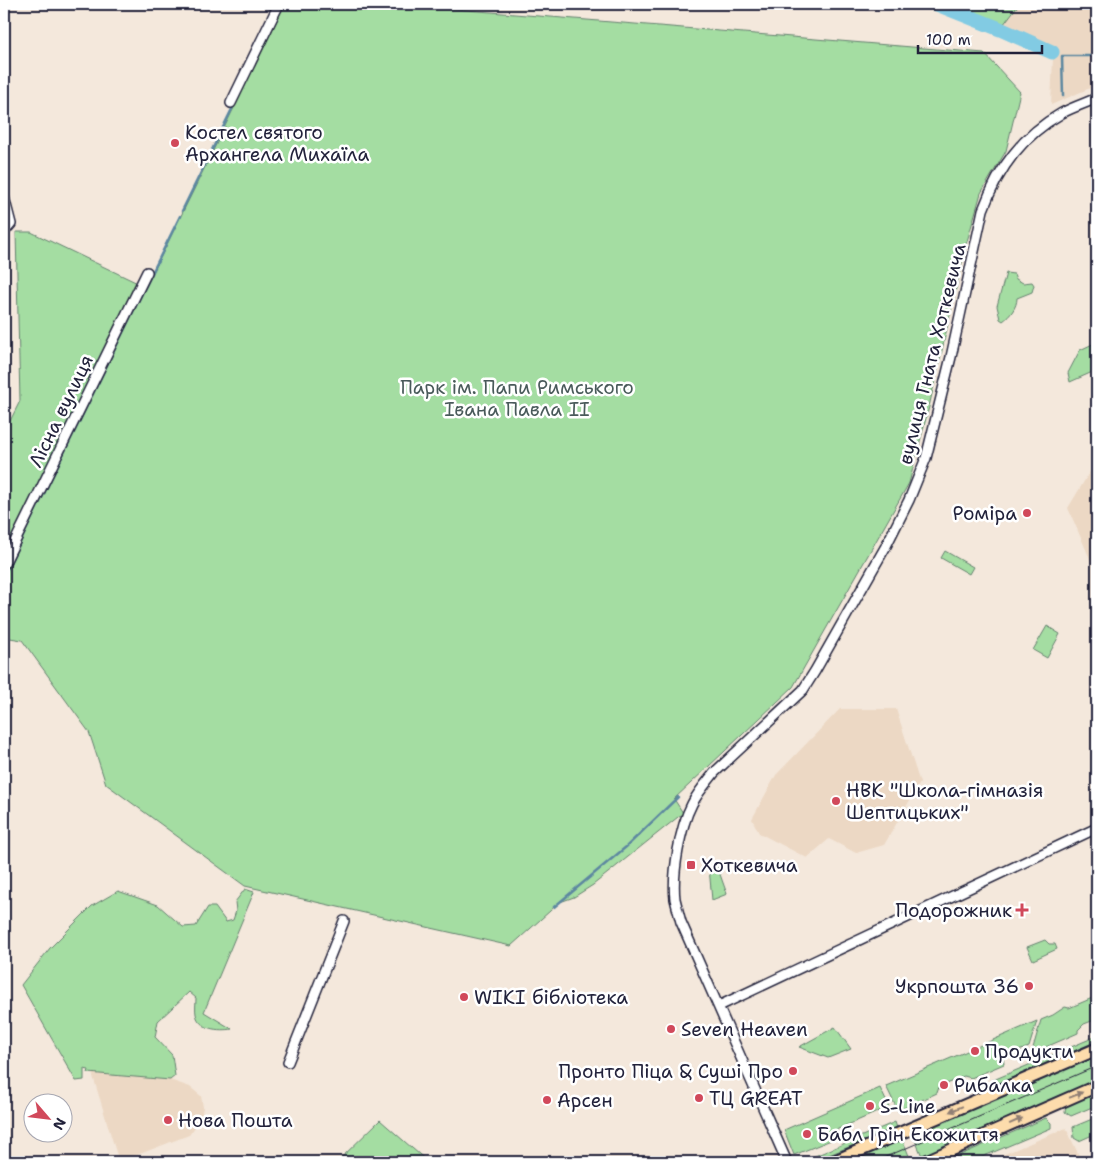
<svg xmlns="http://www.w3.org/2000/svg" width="1101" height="1166" font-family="'Shantell Sans',sans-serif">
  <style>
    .built { fill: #ecd8c4 }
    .green { fill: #a4dda2; stroke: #63806e }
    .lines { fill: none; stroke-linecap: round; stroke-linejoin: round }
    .stream { stroke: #5c87a0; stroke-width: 2.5 }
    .river { stroke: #82cbe3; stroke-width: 15 }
    .minor-casing { stroke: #22223b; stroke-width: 12 }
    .major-casing { stroke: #22223b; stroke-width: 15 }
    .minor { stroke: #fff; stroke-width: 9 }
    .major { stroke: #fddcac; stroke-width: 11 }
    .tram { stroke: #22223b; stroke-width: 1 }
    .oneway { fill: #907f74 }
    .poi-dot { fill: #d1495b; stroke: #fff; stroke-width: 2 }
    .labels { text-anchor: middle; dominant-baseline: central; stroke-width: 5; stroke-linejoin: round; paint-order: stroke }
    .poi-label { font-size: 19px; fill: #22223b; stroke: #fff; text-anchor: start }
    .street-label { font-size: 19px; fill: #22223b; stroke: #fff }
    .park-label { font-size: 19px; fill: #495a5a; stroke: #fff }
  </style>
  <rect width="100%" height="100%" fill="#f4e8dc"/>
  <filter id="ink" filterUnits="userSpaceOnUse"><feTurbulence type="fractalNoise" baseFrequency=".02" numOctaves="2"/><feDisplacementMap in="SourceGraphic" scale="10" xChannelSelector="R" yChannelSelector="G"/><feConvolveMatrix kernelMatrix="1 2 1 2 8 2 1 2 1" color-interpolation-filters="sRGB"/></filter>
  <g filter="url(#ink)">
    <!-- built -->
    <path class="built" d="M1019,4H1097V85L1051,105L1053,57L1000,29Z
      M1097,460V575L1068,508Z
      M840,709H896L920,783L884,845L856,853L829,839L807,858L759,833L752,819L776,775Z
      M92,1073L170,1080L190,1087L201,1096L203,1107L201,1119L189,1135L119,1162Z
      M1066,1128L1082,1162H986Z"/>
    <!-- green -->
    <path class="green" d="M285,4H394L984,53L1020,92L1006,151L981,193L966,245L929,407L909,483L793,687L674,799L683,813L593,885L574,897L560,902L511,946L245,886L106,784L89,732L22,640L4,637V433L20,401L16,232H31L146,287Z
      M937,4H1019L1000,29Z
      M1006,273L1014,274L1016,279L1023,283L1032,282L1034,285L1032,292L1017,298C1017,307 1010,316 1003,321L1000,319L997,306Z
      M1097,342V370L1070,382L1068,373L1080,350Z
      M945,551L973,567L969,574L941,558Z
      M1047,626L1060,634L1047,658L1033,650Z
      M717,866L727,894L712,900L709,868Z
      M245,889L254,892L204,1012L232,1029C219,1031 199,1030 196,1014C195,1009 196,1003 196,998L189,992L158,1021L155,1037L172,1055L175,1076L170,1080L88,1073L89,1070L84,1069V1080L76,1081L21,985L50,948L92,906L118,891L158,905L183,927L196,926L208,907H215L226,922L233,920L236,911L235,902Z
      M1045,940L1049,944H1055L1057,949L1033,960L1027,947Z
      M1097,996V1019L1084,1024L1078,1030V1033L1037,1051L1033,1048L1041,1020L1053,1015L1065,1007L1069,1008Z
      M1037,1021L1029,1047L1003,1057L1004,1064L971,1078L964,1076L939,1087L937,1093L898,1111L886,1086Z
      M835,1027L851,1049L828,1058L799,1047Z
      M1097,1036V1041L993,1086L991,1081Z
      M1097,1055V1080L1060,1095L922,1156L912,1133Z
      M880,1088L889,1107L829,1133L831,1140L794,1155L784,1130Z
      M1097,1091V1105L1071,1116L1065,1112L1066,1104Z
      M1097,1117V1133L1079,1141L1074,1138L1073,1127Z
      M1046,1118L1051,1123V1128L970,1162H944Z
      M380,1120L428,1162H337Z
      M895,1122L897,1128L811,1162H801Z
      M902,1138L911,1161L847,1162Z"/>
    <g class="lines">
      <!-- stream -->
      <path class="stream" d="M1063,96L1062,56H1097
        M182,211L234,105
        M4,575L180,216
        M554,907L626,847L678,797"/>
      <!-- river -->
      <path class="river" d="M937,4L1000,29L1052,52"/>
      <!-- minor casing -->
      <g class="minor-casing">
        <path id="minor" d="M231,103L279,4
          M4,197L11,224L4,232
          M4,564L147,272
          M719,1006L1097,828
          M288,1062L344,921
          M787,1162L681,922C679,915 677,907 675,899C672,874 680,827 692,804C698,792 707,782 715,772L803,690L815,671L886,546L909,500L926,458L951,357L983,210C999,167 1022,136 1062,113C1073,107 1086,103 1097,98"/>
      </g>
      <!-- major casing -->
      <g class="major-casing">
        <path id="major" d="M833,1162L1097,1049
          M924,1162L1097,1086"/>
      </g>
      <!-- minor -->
      <use href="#minor" class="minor"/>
      <!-- major -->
      <use href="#major" class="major"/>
      <!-- tram -->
      <path class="tram" d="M874,1162L1097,1066"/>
    </g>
    <!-- one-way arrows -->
    <defs><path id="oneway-solid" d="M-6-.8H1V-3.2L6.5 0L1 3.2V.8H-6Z" transform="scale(1.25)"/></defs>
    <g class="oneway">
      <use href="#oneway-solid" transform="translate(1076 1095) rotate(-23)"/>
      <use href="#oneway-solid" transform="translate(956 1109) rotate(157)"/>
      <use href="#oneway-solid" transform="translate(1016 1121) rotate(-24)"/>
    </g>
  </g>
  <!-- markers -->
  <g class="poi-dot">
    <circle cx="175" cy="143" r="5"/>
    <circle cx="1027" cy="513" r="5"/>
    <circle cx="836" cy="801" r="5"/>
    <rect x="686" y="860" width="10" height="10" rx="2.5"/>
    <path d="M1019.5 902.5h5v5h5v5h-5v5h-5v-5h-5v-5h5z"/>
    <circle cx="1029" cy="986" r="5"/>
    <circle cx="464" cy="997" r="5"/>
    <circle cx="671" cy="1029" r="5"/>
    <circle cx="975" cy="1051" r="5"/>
    <circle cx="793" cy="1071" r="5"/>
    <circle cx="944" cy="1085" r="5"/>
    <circle cx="699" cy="1098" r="5"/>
    <circle cx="547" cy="1100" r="5"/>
    <circle cx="870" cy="1106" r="5"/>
    <circle cx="168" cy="1120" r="5"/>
    <circle cx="807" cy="1134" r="5"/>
  </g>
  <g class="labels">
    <!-- poi labels -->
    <g class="poi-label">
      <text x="185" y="132">Костел святого<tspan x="185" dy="22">Архангела Михаїла</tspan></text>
      <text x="1017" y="513" text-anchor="end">Роміра</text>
      <text x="846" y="790">НВК "Школа-гімназія<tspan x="846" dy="22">Шептицьких"</tspan></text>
      <text x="701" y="865">Хоткевича</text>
      <text x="1012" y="910" text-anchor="end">Подорожник</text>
      <text x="1019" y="986" text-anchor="end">Укрпошта 36</text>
      <text x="474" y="997">WIKI бібліотека</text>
      <text x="681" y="1029">Seven Heaven</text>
      <text x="985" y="1051">Продукти</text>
      <text x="783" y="1071" text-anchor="end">Пронто Піца &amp; Суші Про</text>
      <text x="954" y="1085">Рибалка</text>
      <text x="709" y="1098">ТЦ GREAT</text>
      <text x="557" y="1100">Арсен</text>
      <text x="880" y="1106">S-Line</text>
      <text x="178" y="1120">Нова Пошта</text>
      <text x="817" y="1134">Бабл Грін Eкожиття</text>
    </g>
    <!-- street labels -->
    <g class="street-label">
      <text transform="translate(932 354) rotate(-76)">вулиця Гната Хоткевича</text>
      <text transform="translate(61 411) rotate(-64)">Лісна вулиця</text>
    </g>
    <!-- park labels -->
    <g class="park-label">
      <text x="517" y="387">Парк ім. Папи Римського<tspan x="517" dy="22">Івана Павла ІІ</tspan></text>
    </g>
  </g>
  <!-- margin -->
  <rect width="1101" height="1166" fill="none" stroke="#fff" stroke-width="20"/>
  <rect x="10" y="10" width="1081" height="1146" fill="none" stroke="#22223b" stroke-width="2" filter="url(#ink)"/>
  <!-- north arrow -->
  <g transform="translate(48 1118) rotate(118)"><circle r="24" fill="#ffffff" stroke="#a7a7b1"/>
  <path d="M0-4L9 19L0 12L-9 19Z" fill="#d1495b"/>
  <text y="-8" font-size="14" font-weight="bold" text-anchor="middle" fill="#22223b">N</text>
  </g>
  <!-- scale -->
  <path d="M918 45v8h124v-8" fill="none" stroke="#22223b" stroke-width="2.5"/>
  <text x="926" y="45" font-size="15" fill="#22223b" stroke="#ffffff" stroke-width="4" paint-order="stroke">100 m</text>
</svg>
